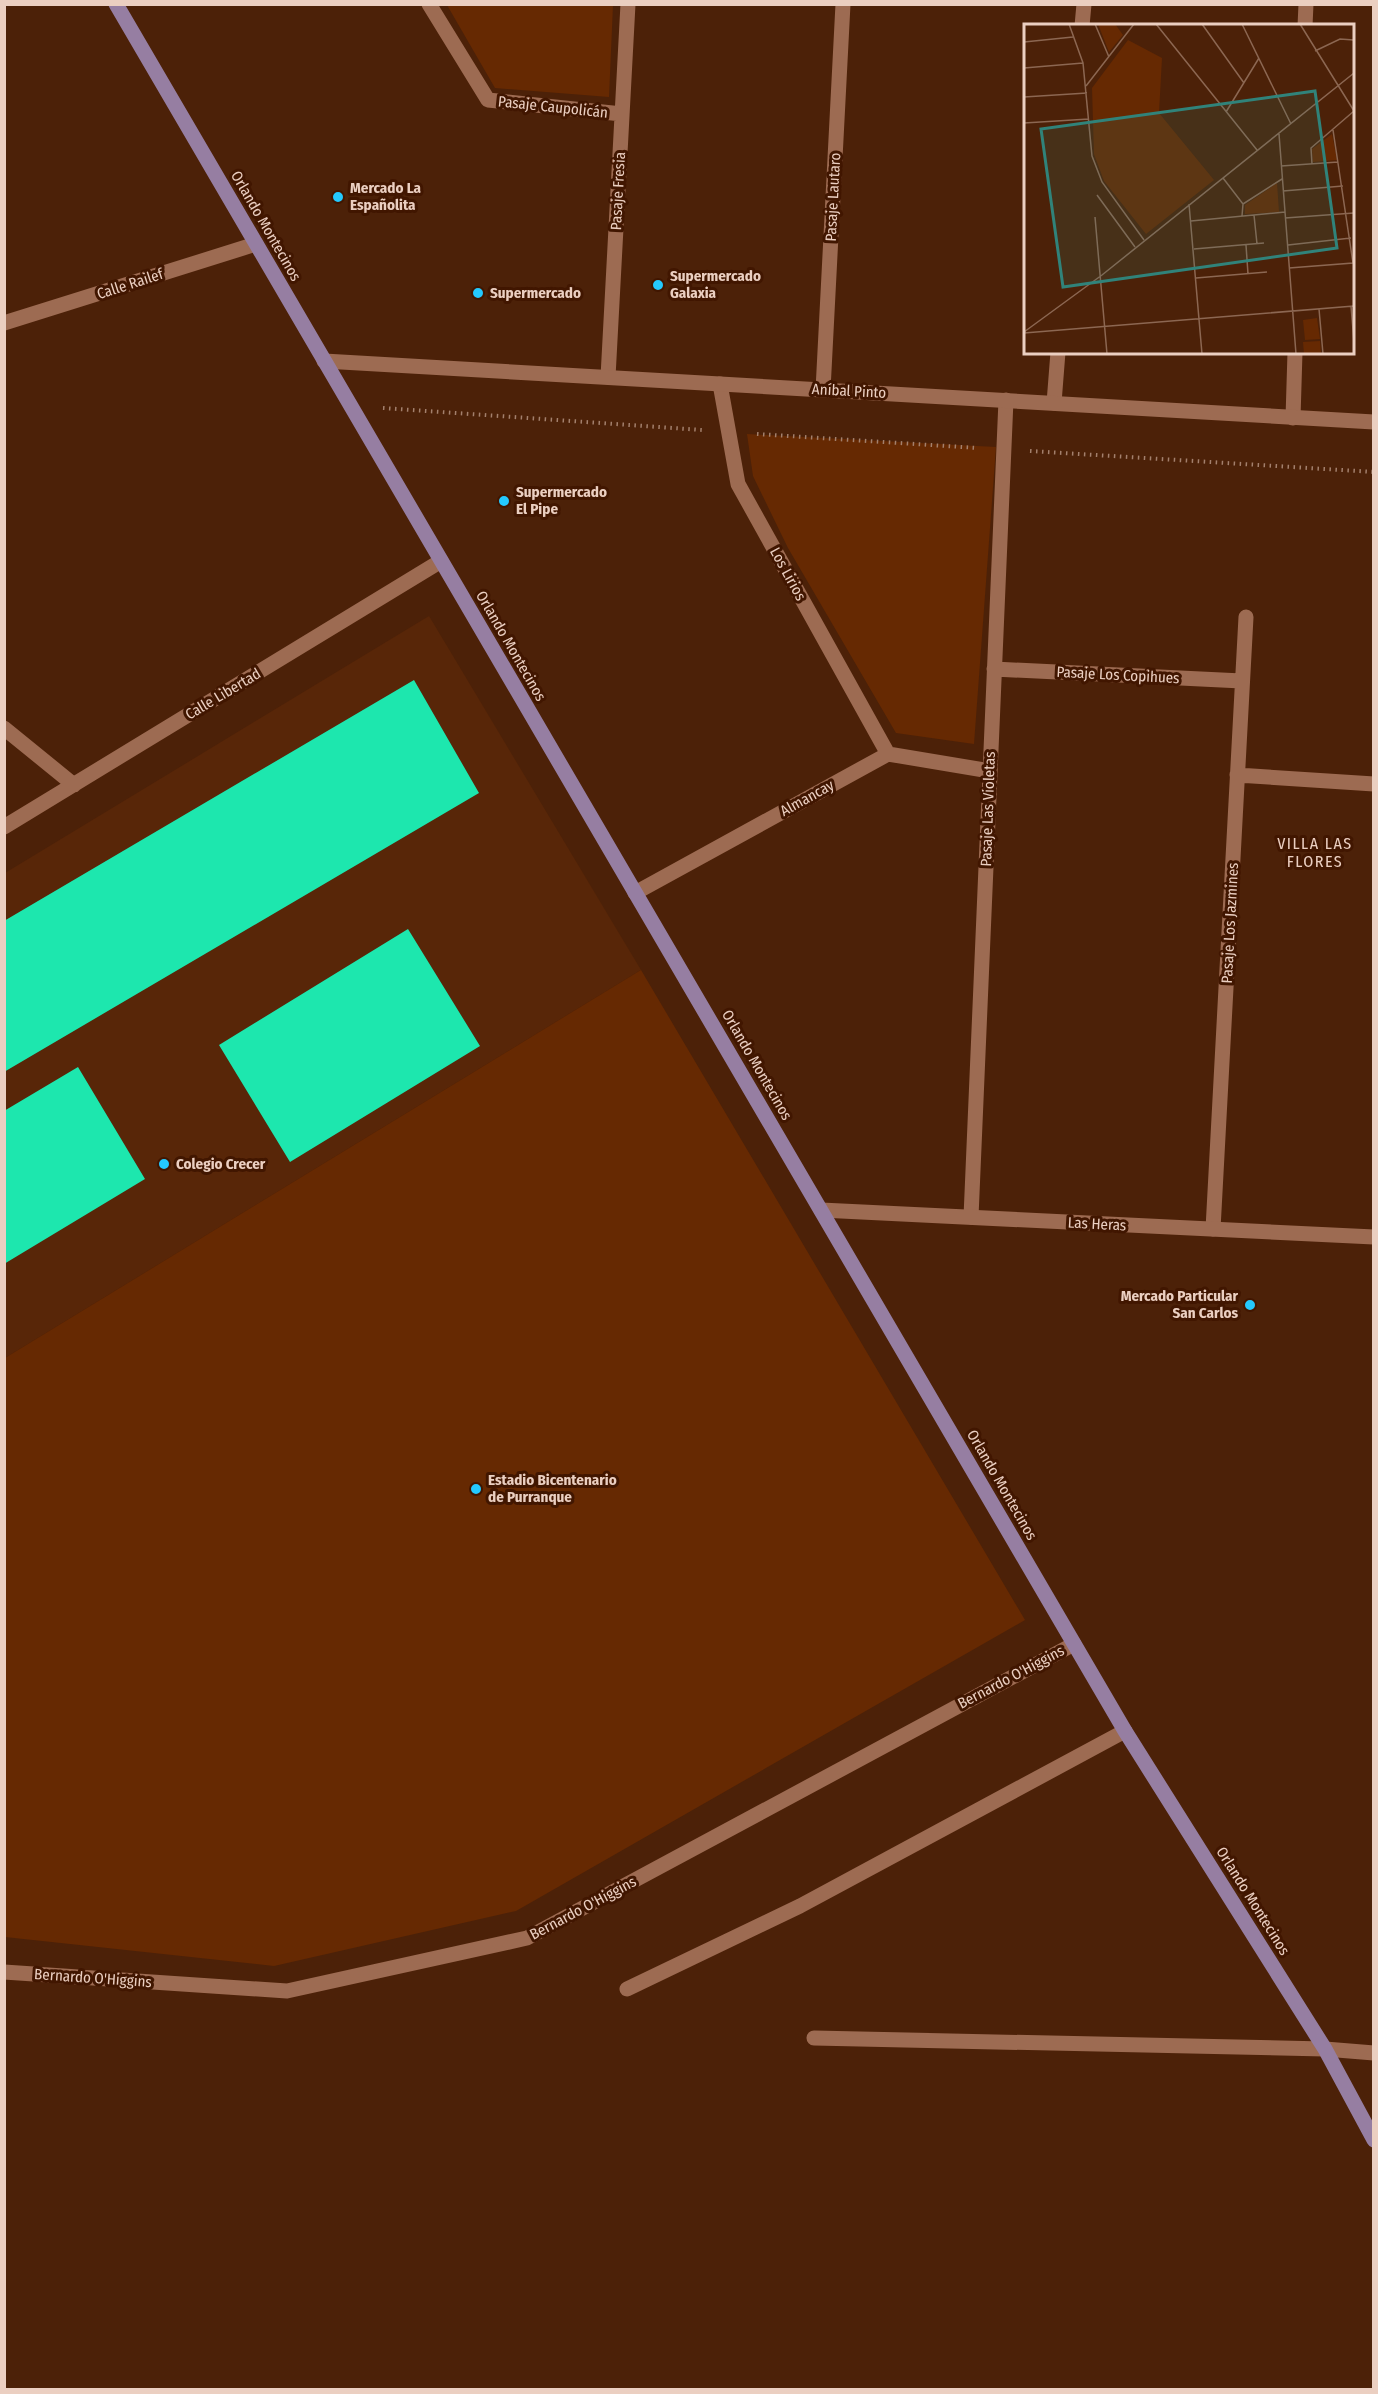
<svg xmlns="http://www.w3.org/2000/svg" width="1378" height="2394" font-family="'Fira Sans Condensed',sans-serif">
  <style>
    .built { fill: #582608 }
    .green { fill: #662902 }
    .building { fill: #1de7ae }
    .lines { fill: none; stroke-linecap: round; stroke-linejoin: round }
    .path { stroke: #a3806d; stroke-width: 4; stroke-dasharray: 1.5 4.5; stroke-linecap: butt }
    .street { stroke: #9d6b52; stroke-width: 15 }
    .secondary { stroke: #9d6b52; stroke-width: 15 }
    .primary { stroke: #967ea2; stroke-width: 15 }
    .poi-dot { fill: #24c9fe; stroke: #411600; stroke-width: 2 }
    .labels { text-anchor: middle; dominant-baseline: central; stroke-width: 6; stroke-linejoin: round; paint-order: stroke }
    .street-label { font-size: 15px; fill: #ebcfc1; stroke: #411600 }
    .poi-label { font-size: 15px; font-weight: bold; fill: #ebcfc1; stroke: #411600; text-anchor: start }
    .neighbourhood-label { font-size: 16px; letter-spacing: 1.5px; fill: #ebcfc1; stroke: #411600 }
    .inset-road { fill: none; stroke: #8c6752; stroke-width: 1.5 }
    .view { fill: #30837a; fill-opacity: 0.15; stroke: #30837a; stroke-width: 3 }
    .inset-edge { fill: none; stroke: #ebcfc1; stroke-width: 3 }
  </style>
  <rect width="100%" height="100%" fill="#4c2108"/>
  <!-- built -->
  <path class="built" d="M429,616L641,970L5,1358V873Z"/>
  <!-- green -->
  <path class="green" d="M447,5H613L609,97L495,88Z
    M747,434L996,447L974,744L896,733L788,548L753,476Z
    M641,970L1025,1620L516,1911L274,1966L5,1937V1358Z"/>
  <!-- building -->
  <path class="building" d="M414,680L479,793L4,1072V921Z
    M408,929L480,1046L290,1162L219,1045Z
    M78,1067L145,1179L4,1264V1111Z"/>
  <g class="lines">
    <!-- path -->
    <path class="path" d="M383,408L702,430
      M757,434L978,448
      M1030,451L1374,472"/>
    <!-- street -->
    <path class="street" d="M429,4L488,100L622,114
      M1082,26L1084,4
      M1305,26L1306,4
      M4,323L256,244
      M608,377L628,4
      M720,384L738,484L888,754
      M823,390L843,4
      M1054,403L1058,352
      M1293,418L1295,352
      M994,669L1242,681
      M4,728L74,785
      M1237,775L1374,784
      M4,827L441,561
      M635,893L888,754L990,771
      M971,1217L1006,400
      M1213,1229L1246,617
      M4,1972L287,1991L527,1938L1074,1644
      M627,1989L800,1906L1125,1731
      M814,2038L1325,2049L1374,2053"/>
    <!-- secondary -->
    <path class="secondary" d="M324,361L1374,422
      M821,1210L1374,1237"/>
    <!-- primary -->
    <path class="primary" d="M116,4L1125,1731L1325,2049L1374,2140"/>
  </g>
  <!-- markers -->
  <g class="poi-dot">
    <circle cx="338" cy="197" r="6"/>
    <circle cx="658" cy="285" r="6"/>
    <circle cx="478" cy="293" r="6"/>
    <circle cx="504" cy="501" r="6"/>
    <circle cx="164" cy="1164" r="6"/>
    <circle cx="1250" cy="1305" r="6"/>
    <circle cx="476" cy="1489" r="6"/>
  </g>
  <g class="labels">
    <!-- street labels -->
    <g class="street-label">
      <text transform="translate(553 107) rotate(6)">Pasaje Caupolicán</text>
      <text transform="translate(618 191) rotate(-87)">Pasaje Fresia</text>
      <text transform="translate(833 197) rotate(-87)">Pasaje Lautaro</text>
      <text transform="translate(266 226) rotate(60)">Orlando Montecinos</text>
      <text transform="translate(130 284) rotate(-18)">Calle Railef</text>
      <text transform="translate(849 391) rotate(3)">Aníbal Pinto</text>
      <text transform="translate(788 574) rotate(61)">Los Lirios</text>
      <text transform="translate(511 646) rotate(60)">Orlando Montecinos</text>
      <text transform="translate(1118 675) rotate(3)">Pasaje Los Copihues</text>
      <text transform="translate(223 694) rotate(-31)">Calle Libertad</text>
      <text transform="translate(807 798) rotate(-29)">Almancay</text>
      <text transform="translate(988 809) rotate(-88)">Pasaje Las Violetas</text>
      <text transform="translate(1230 923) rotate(-87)">Pasaje Los Jazmines</text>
      <text transform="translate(757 1065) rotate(60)">Orlando Montecinos</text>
      <text transform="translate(1097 1224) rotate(3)">Las Heras</text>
      <text transform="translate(1002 1485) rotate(60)">Orlando Montecinos</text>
      <text transform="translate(1011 1677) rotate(-28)">Bernardo O'Higgins</text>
      <text transform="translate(1253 1901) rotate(58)">Orlando Montecinos</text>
      <text transform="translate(583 1908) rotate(-28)">Bernardo O'Higgins</text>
      <text transform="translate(93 1978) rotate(4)">Bernardo O'Higgins</text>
    </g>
    <!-- poi labels -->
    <g class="poi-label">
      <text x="350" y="188">Mercado La<tspan x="350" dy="17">Españolita</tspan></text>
      <text x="670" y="276">Supermercado<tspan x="670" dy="17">Galaxia</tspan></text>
      <text x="490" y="293">Supermercado</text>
      <text x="516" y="492">Supermercado<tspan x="516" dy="17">El Pipe</tspan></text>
      <text x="176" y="1164">Colegio Crecer</text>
      <text x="1238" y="1296" text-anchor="end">Mercado Particular<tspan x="1238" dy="17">San Carlos</tspan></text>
      <text x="488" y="1480">Estadio Bicentenario<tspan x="488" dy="17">de Purranque</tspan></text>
    </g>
    <!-- neighbourhood labels -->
    <g class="neighbourhood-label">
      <text x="1315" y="843">VILLA LAS<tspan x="1315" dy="18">FLORES</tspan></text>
    </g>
  </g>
  <!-- overview -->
  <g transform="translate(1024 24)">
    <rect width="330" height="330" fill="#4c2108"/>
    <path d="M74,0H91L99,11L85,28ZM104,16L138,34L135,89L190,156L122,210L80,157L70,130L68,64ZM308,110L313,136L289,138L288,125ZM253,159L255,188L221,190V181ZM293,294L296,315L281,316L279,296ZM296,317L297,330H280L279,318Z" fill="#662902"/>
    <path class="inset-road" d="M45,0L59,39L68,132L78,158L120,216M71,0L85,33M132,0L233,126M178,0L220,59M218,0L267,100M276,0L330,87M0,18L49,13M291,27L316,15L330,16M0,44L59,39M62,62L110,0M0,73L63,69M202,88L235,34M0,99L65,95M255,110L272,330M288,140L287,124L330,87M257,142L314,138M199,154L219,180L218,192M259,167L319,162M73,171L111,223M165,180L178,330M219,180L258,155M230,191L233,220M71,193L83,330M261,194L330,189M167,197L261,188M222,221L224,250M264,221L327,214M170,225L240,219M265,244L329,239L309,106M172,254L243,248M327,282L330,318M295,285L299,330M0,308L78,251L330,49M0,309L330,282"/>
    <path class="view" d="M291,67L313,224L39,263L17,105Z"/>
    <rect width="330" height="330" class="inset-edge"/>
  </g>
  <!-- border -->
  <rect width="1378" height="2394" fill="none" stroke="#ebcfc1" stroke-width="12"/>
</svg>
